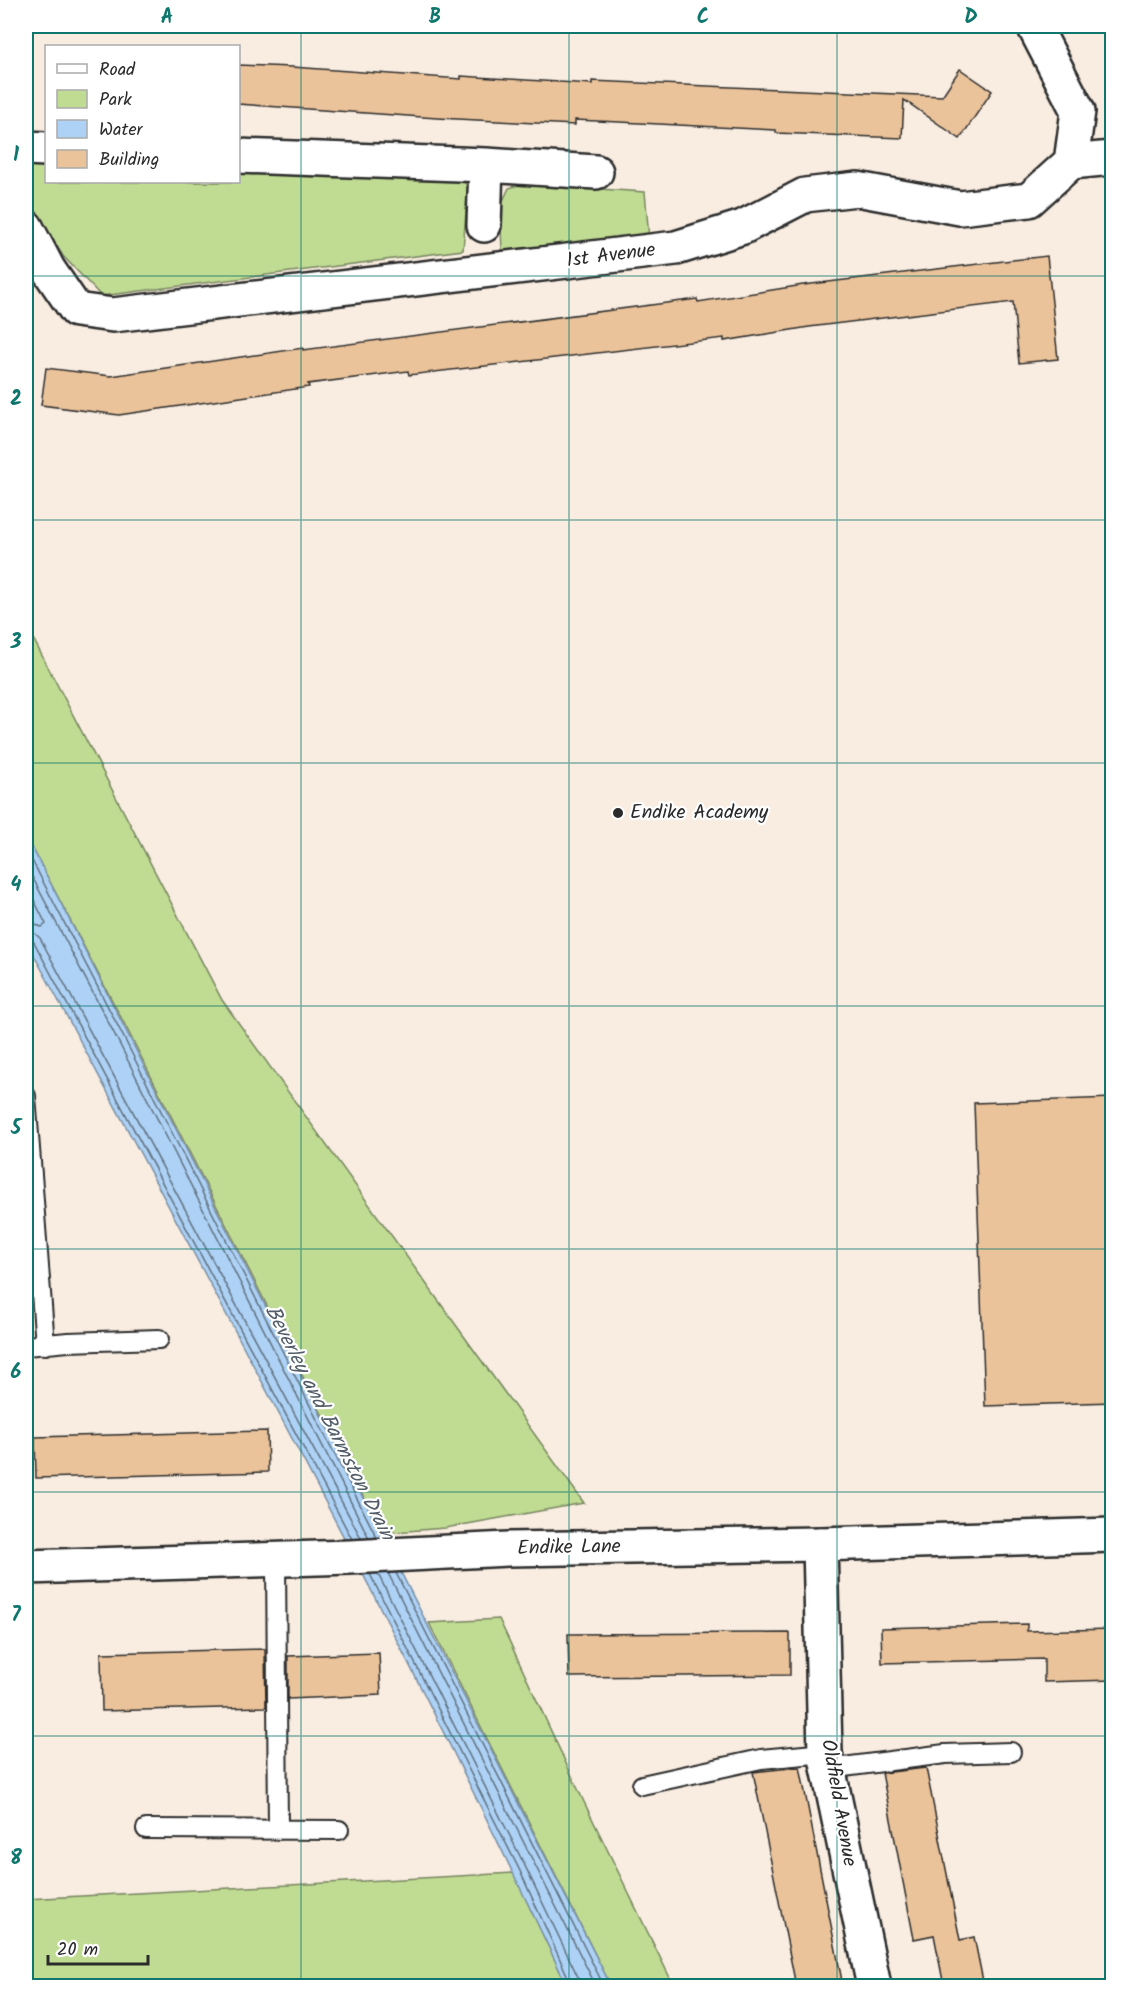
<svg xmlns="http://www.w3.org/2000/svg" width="1138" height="2012" font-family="Kalam,sans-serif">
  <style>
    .green { fill: #c0dc93; stroke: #76845f; stroke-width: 1.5 }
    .water { fill: #add2f6; stroke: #798fa5; stroke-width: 1.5 }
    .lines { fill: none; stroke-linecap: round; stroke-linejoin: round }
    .shore { stroke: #5f6e7c; stroke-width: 1.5 }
    .building { fill: #eac39a; stroke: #2b2b2b; stroke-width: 1.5 }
    .lane-casing { stroke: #2b2b2b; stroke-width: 22 }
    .street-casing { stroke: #2b2b2b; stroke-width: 38 }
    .secondary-casing { stroke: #2b2b2b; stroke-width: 38 }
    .lane { stroke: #fff; stroke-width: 18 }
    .street { stroke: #fff; stroke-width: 33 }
    .secondary { stroke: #fff; stroke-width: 33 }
    .grid { fill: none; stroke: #0f766e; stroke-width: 1.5; stroke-opacity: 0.55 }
    .poi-dot { fill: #2b2b2b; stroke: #fff; stroke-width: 2 }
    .labels { text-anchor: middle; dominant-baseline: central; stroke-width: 4.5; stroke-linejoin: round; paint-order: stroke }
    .street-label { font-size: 20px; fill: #2b2b2b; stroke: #fff }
    .poi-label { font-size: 20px; fill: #2b2b2b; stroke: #fff; text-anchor: start }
    .water-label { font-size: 21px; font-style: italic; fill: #525d68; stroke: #fff }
    .neatline { fill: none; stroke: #0f766e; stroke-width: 2 }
    .grid-label { font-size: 20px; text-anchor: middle; font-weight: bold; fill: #0f766e }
  </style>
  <rect width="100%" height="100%" fill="#f9ede1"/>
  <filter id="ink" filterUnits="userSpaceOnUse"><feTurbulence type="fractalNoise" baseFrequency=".0167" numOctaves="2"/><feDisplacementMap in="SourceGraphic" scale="12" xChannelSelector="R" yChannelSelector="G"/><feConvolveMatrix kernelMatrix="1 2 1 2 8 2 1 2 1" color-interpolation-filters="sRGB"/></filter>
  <g filter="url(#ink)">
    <!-- green -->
    <path class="green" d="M30,162H46V182H238L239,169L458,177L468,186L463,250L101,296L63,256L26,197V173Z
      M522,184L645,192L649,238L502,250L500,207L509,188Z
      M26,625L222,1000L584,1503L445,1528L382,1533L127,1029L26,836Z
      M499,1619L584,1802L674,1986H611L429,1623Z
      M514,1873L567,1986H26V1899Z"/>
    <!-- water -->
    <path class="water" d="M26,836C96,970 164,1105 232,1240C359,1489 486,1737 611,1986H567C400,1631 211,1286 26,940Z"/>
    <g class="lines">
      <!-- shore -->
      <path class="shore" d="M26,849L121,1032L377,1538
        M26,865L115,1035L369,1538
        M26,884L46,924L42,927L26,922
        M26,931L33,932L40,938L361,1538
        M26,938L34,942L352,1539
        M388,1573L596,1986
        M396,1573L604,1986
        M370,1574L520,1871L572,1986
        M378,1574L526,1868L579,1979L580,1986"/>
    </g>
    <!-- building -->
    <path class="building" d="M238,65L292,67L461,79V76L592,84V81L942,96L960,69L992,91L960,139L904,100L902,138L776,133V130L620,122L575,120V125L437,118L238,104Z
      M1047,256L1058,359L1019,363L1013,302L809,327L724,341V338L409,375L408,371L308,384L309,387L119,415L41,405L46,368L111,376L303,348V350L697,299L698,302L803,285Z
      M1113,1098V1402L985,1406L974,1103Z
      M267,1431L268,1472L36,1478L35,1437Z
      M1027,1624V1631L1113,1629V1680L1044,1682V1659L882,1663L881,1628Z
      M790,1633V1675L569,1677L568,1634Z
      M265,1649L266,1707L102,1711L101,1653Z
      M379,1653L381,1695L288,1699V1656Z
      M800,1767L842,1981L813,1986H796L753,1772Z
      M926,1768L960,1940L974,1937L984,1986H944L934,1935L914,1939L882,1773Z"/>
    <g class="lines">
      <!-- lane casing -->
      <g class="lane-casing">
        <path id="lane" d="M26,1096L45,1345
          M26,1346L68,1342L159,1339
          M276,1559L278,1830
          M828,1769L945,1754L1011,1752
          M642,1785L761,1759L825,1753
          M146,1829L339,1830"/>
      </g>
      <!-- street casing -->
      <g class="street-casing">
        <path id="street" d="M26,148L46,149
          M238,156L486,165L596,172
          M1071,162L1112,158
          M484,225L486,165
          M26,227L48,269L76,310L113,315L676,248L743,227L805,195L857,189L960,208L1029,200L1071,162L1078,111L1034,26
          M820,1544L825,1753L874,1986"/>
      </g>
      <!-- secondary casing -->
      <g class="secondary-casing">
        <path id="secondary" d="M26,1567L350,1557L508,1549L820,1544L1112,1535"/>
      </g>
      <!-- lane -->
      <use href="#lane" class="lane"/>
      <!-- street -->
      <use href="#street" class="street"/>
      <!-- secondary -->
      <use href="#secondary" class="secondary"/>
    </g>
  </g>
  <!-- grid -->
  <path class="grid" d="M301,26V1986M569,26V1986M837,26V1986M26,276H1112M26,520H1112M26,763H1112M26,1006H1112M26,1249H1112M26,1492H1112M26,1736H1112"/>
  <!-- markers -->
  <circle class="poi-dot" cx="618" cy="813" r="6"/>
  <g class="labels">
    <!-- street labels -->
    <g class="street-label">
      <text transform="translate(611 256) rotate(-7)">1st Avenue</text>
      <text transform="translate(569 1548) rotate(-1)">Endike Lane</text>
      <text transform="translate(838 1803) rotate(80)">Oldfield Avenue</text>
    </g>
    <!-- poi labels -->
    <g class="poi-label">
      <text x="630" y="813">Endike Academy</text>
    </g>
    <!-- water labels -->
    <g class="water-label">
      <text transform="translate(329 1423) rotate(63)">Beverley and Barmston Drain</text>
    </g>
  </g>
  <!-- margin -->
  <rect width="1138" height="2012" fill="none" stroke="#fff" stroke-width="66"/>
  <!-- legend -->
  <rect x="45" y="45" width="195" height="138" fill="#ffffff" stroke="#aaaaaa" stroke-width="1.5"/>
  <rect x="57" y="64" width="30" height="9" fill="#ffffff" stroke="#aaaaaa" stroke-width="1.5"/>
  <text x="99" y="75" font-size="18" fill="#2b2b2b">Road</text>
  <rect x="57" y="90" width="30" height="18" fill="#c0dc93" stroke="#aaaaaa" stroke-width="1.5"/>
  <text x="99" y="105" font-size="18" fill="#2b2b2b">Park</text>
  <rect x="57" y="120" width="30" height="18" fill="#add2f6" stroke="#aaaaaa" stroke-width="1.5"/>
  <text x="99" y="135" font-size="18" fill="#2b2b2b">Water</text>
  <rect x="57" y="150" width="30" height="18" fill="#eac39a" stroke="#aaaaaa" stroke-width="1.5"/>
  <text x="99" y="165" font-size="18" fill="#2b2b2b">Building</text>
  <!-- scale -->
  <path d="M48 1955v9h100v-9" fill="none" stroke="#2b2b2b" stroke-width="3"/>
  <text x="57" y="1955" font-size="18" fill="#2b2b2b" stroke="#ffffff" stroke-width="4.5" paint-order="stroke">20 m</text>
  <rect x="33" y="33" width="1072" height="1946" class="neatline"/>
  <g class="grid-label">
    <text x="167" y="23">A</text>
    <text x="435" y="23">B</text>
    <text x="703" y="23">C</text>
    <text x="971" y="23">D</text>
    <text x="16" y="161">1</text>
    <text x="16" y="405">2</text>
    <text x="16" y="648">3</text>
    <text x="16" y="891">4</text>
    <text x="16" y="1134">5</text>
    <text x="16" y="1378">6</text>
    <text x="16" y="1621">7</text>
    <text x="16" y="1864">8</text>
  </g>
</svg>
